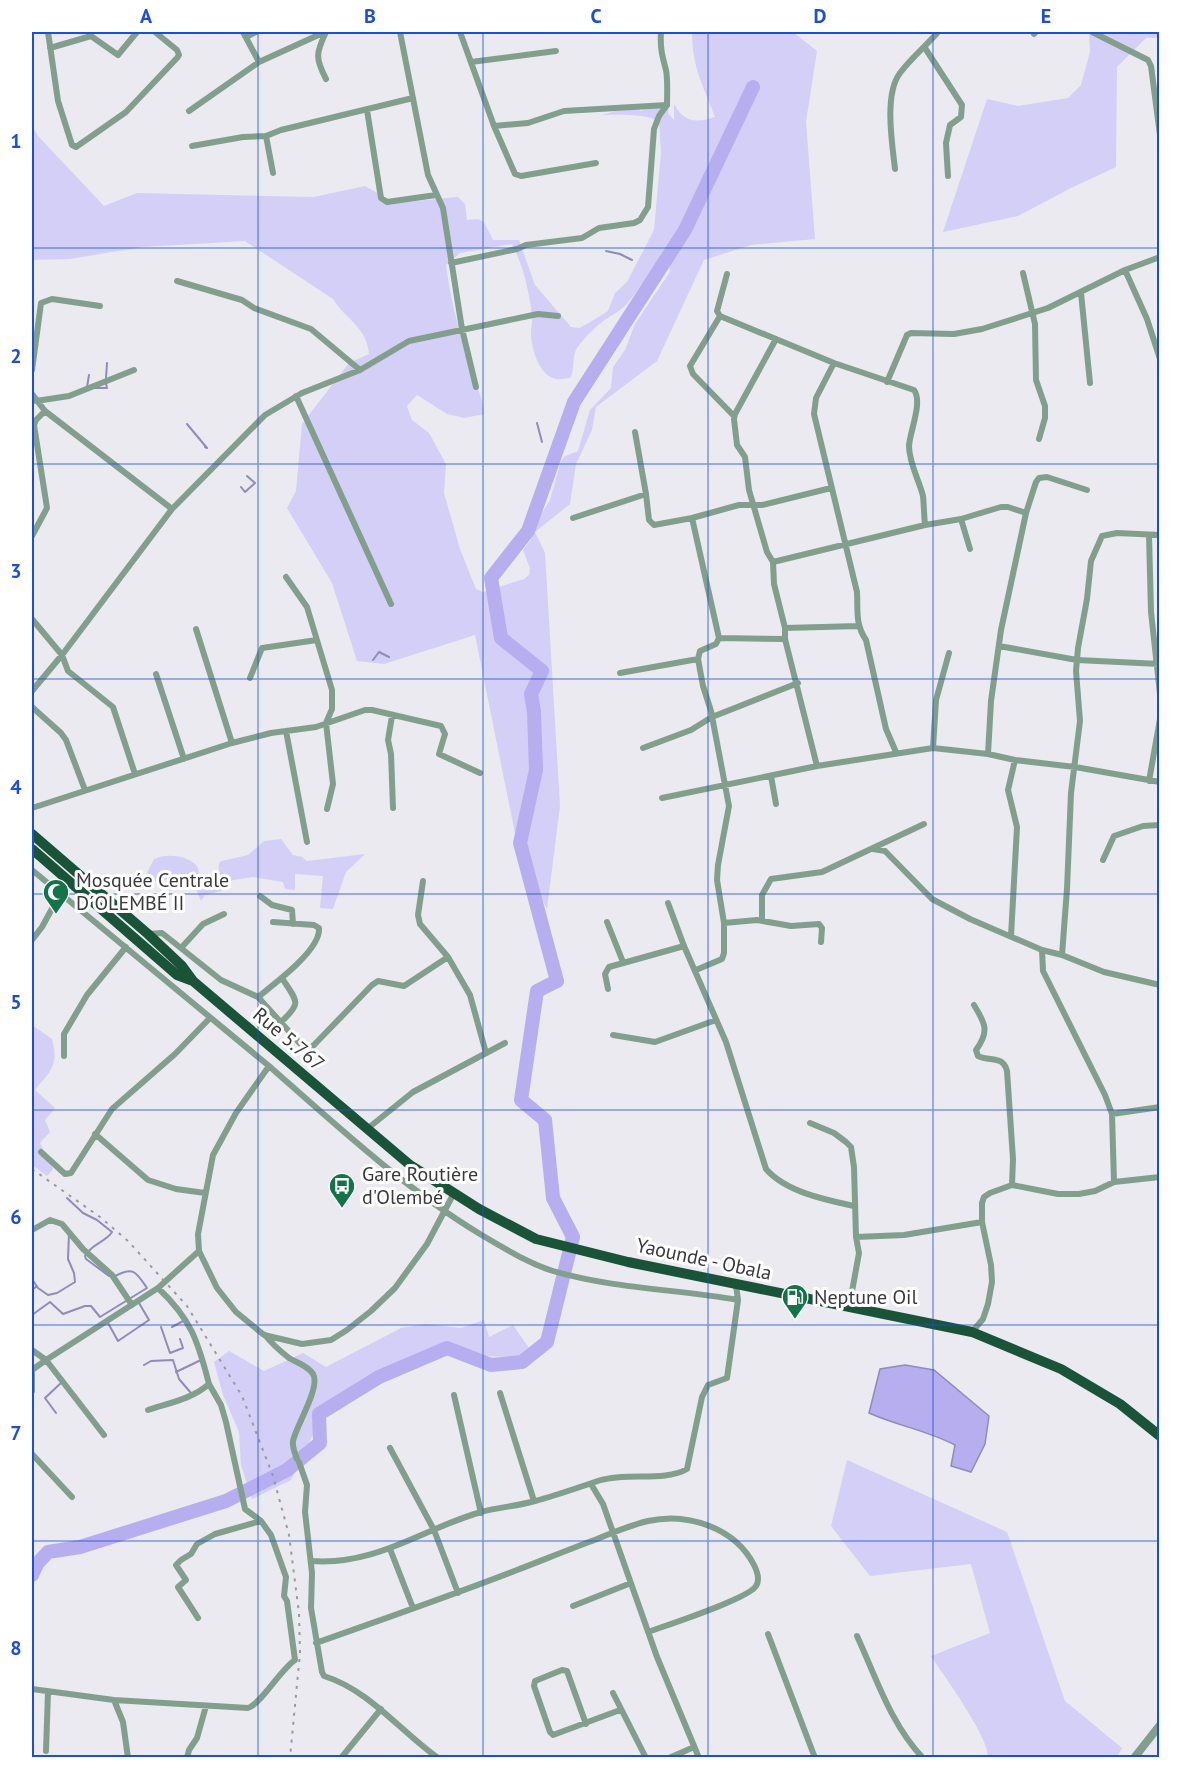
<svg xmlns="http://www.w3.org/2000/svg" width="1191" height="1789" font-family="'PT Sans',sans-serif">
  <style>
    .green { fill: #d3cff7; fill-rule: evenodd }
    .water { fill: #b6aeef; stroke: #908bb9; stroke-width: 1.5 }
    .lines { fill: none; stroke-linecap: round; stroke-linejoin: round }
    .stream { stroke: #908bb9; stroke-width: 2 }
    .river { stroke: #b6aeef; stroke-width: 14 }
    .minor { stroke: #829f8d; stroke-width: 6 }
    .tertiary { stroke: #829f8d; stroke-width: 8 }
    .trunk { stroke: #195438; stroke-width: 10 }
    .rail { stroke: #9a9a9e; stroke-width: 2; stroke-dasharray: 3 6; stroke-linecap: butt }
    .grid { fill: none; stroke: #1d4ed8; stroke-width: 1.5; stroke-opacity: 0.55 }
    .labels { text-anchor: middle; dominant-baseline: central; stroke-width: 6; stroke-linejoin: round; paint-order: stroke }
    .poi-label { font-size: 20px; fill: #39393b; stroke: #fff; text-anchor: start }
    .street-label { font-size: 20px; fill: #39393b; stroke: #fff }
    .neatline { fill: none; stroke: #1d4ed8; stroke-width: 2 }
    .grid-label { font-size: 20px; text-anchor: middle; font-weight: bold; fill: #1d4ed8 }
  </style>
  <rect width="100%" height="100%" fill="#eaeaf0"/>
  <!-- green -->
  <path class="green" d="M692,32H793L817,51L806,122L815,239L751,245L704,260L657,361L596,407L592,430L576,464L570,504L535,532L545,553L560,806L547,909L520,858L475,635L384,664L357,661L332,583L287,508L296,491L302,424L349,363L369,354C367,327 346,320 333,299L245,241L142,247L70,259L32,260V126L38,136L104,206L137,193L314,197L365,186L395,203L458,197L465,204L467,220L478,219L484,222L493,240H519L535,285L571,327L579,328L587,324L608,311L615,293L627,282L654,230L661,153L659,122C648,113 617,115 602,115L616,111L640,109V111L659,104L669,109L668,113L674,120V104C684,123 697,123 715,117C703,85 692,67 692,32ZM512,244C523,265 529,291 532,315C533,321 531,327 531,333C531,348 539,376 556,379C560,380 566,378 570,378C576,368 571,358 577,348C584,338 593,329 603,321C610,316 619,312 626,305C639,291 648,269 669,266L670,272L635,324L625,350L613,367L611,388L590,410L578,451L565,456L561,461L550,500L534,526L531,540L523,550L530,568L529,575L524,579L483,592L476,589L460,549L444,493L446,464L429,433L412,420L407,406L417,395L447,414L464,418L484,414L483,403C466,355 453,317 446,265L460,253Z
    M1089,32H1159V38H1146L1117,67L1116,167L1071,188L1018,216L943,232L987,99L1018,106L1068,98L1081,85L1090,52Z
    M281,839L293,855L302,857L307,861L365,854L346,872L333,909L320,908L323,876L295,874V890L285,889L283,882L253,877L228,881L221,891L205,895L201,901L195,886L168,879L154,882L146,875L154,859C165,853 187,855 196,865C199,869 199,875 201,879L213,884L218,877L219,863L222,861L248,855L264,841Z
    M32,1025L52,1039C59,1066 51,1070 35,1090L55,1108L45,1120L50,1132L40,1143L53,1169L47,1176L32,1165Z
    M484,1320L489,1337L513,1325L536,1358L425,1354L321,1418L291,1480L252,1499L241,1465L239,1432L223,1395L214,1362L229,1351L264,1371L303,1353L326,1367L401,1328L425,1324L461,1328Z
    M847,1460L1007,1532L1065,1701L1122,1748L1117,1757H988C989,1737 944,1676 931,1656L990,1633L971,1564L870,1576L831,1526Z"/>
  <!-- water -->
  <path class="water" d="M905,1365L934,1370L989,1416L985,1444L971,1472L951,1466L955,1445C926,1430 898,1426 869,1413L880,1369Z"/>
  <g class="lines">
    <!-- stream -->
    <path class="stream" d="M606,251L620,254L632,260
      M106,378L107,363
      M87,387L89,375
      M92,388H107L106,384
      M537,423L542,442
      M187,424L207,448L205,447
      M241,487L245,492L255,483L247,476
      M373,660L379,652L389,657
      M67,1198L83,1213L97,1220L112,1232C106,1242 91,1244 85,1256L86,1259L109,1276
      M32,1279L38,1288L48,1295L57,1293L75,1282L74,1273L68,1259L69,1233
      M32,1290L37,1286
      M32,1315L50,1302L63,1314L85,1306H91L100,1317L147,1288C136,1272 134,1266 115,1276
      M108,1323L118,1341L149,1320L139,1303
      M161,1327L170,1353L183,1348L180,1339
      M172,1327L185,1320
      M144,1365L151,1361L173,1360L179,1379L191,1393
      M176,1372L201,1360
      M56,1413L45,1398L62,1382"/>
    <!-- river -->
    <path class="river" d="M32,1575L37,1564L48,1552L80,1547L226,1501L287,1470L320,1443L319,1414L379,1377L447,1348L491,1365L522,1362L547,1342L573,1237L553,1198L545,1120L521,1100L537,991L557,981L520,843L536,770L534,712L531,694L542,671L501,638L491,578L528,531L574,402L685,230L753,87"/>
    <!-- minor -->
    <path class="minor" d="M48,32L58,101L72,145L76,147L126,112L177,58L179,55L177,50L155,32
      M243,32L259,62
      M326,32C316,53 315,58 326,79
      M400,32L428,175L443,208L462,329L476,387
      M460,32L494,126L515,174L521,176L596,163
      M1092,32L1148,60L1151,66L1160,135
      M1034,34L1036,32
      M246,37L256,32
      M50,48L91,36L118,55L137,32
      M925,48L962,105L961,117L950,125L946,143L948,176
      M471,62L556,51
      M367,110L381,198L387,202L436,195
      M189,111L259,62L325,32
      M494,126L528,123L564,111L667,105C667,94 668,81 666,70C662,55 660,48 661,32
      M192,146L243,137L266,136
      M895,169C892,143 884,94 900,73C911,58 926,46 938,32
      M273,173L266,136L281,130L413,98
      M451,263L517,249L526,245L582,238L599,228L634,223L640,220L648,207L654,129L659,116L667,105
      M1125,270L1147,319L1160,359
      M1023,273L1035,324L1036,380L1045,406V418L1039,439
      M177,281L242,300L254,308L311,329L360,370
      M1081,293L1090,383
      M720,316L717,311L727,274
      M776,339L735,414L734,419L737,445L745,457L749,490L767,552L773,562L774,584L785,628V639L817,766
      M834,363L816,398L814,414L857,592C858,610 855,624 866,640L886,729L896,752
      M32,370L41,303L52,299L100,306
      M887,382L907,335L911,333L954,334L982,329L1048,308L1125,270L1160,257
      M32,394L45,411L172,509
      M296,396L391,604
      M36,401L69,396L134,370
      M734,416L693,374L690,366L720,316L834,363L914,390C923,402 910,431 909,446C909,463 919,480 923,496C924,506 924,516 925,525
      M635,432L646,494L649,520L654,525L692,518L739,505H762L831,488
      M573,518L646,494
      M692,518L719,638L716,644L700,651L698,659L703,686L711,711L729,806L718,865L717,880L724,923V953L722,959L696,970
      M961,519L970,549
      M1149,535L1151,612L1160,694
      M32,536L47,508L34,425L36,420L45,411
      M773,562L925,525L961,519L1001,507H1008L1026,513
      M286,577L307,607L332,690V709L326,723L333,784L327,809
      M32,619L62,655L68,671L113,707L135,774
      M785,628L859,626
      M196,629L232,743
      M719,638L785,639
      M999,646L1077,660L1160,664
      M620,673L698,659
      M156,674L184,759
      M250,678L262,648L317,640
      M32,691L62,655L172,509L265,415L302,393L360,370L409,341L538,314L558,316
      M32,707L61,733L66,740L85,790
      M392,716L388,740L391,754L393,808
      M286,731L307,842
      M643,748L691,730L712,717L798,683
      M933,748L936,700L949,653
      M988,754L991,701L1001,630L1026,513L1036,482L1039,478L1047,477L1087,490
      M771,776L776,804
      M1149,781L1160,719
      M662,798L817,766L933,748L988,754L1015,760L1075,767L1160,782
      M32,808L232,743L271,733L316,727L365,710H372L441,726L445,734L439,754L480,773
      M873,849L885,851L932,899L970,919L1042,950L1062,955L1104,972L1160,985
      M1103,860L1114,836L1143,826L1160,825
      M32,870L269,1066L236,1113L213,1155L198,1234L199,1251L217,1288L236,1312L264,1335L302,1344L331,1340L347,1330L371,1311L395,1288L427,1244L454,1193
      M423,881L418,915L420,924L448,957L470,995L486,1053
      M260,896L272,905L292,910L293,924
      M668,903L684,946L726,1042L766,1169C786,1192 826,1200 854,1206
      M762,921V895L771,879L822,872L924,824
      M607,922L623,962
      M724,923L757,920L791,926L819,924L822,928L821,942
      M148,934L162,933L221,980L258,997L304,1048L307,1049L313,1046L372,985L378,981L404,986L448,957
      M1011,936L1017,827L1008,790L1015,760
      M32,940L42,927L60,894
      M181,948L203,924L224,914
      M1042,950L1043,971L1105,1095L1112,1114L1114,1182
      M1062,955L1067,889L1071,793L1080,721L1076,671L1078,648L1087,599L1091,561L1102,536L1117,533L1160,535
      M608,989L605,974L609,967L684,946
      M258,997C274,984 321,950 319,928L314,925L273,922
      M280,1023C303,1002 297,1002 282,978
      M613,1035L655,1042L716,1020
      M64,1056V1034L87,995L126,947
      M269,1066C337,1126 403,1187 480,1234C504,1248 527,1263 553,1271C614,1289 677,1289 738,1300
      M1112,1114L1160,1107
      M810,1123L834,1133L846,1142L851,1147L854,1167L856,1237L859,1253L849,1308
      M367,1129L413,1092L505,1043
      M95,1134L148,1180L176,1189L205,1193
      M41,1152L65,1174L71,1173L112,1109L175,1054L210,1018
      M1012,1185L1058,1194H1079L1095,1191L1114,1182L1160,1177
      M32,1230L50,1220L62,1224L83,1249L112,1275L132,1305
      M856,1237L904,1235L982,1222
      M972,1332L983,1319L988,1304L992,1282L991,1265L982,1222V1203L984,1197L990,1193L1012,1185L1013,1159L1007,1071C1003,1055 990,1062 978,1056L976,1050C990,1031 985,1023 974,1005
      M265,1335C272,1344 280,1351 289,1358C297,1363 307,1365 313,1374C321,1387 296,1426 293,1441C292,1447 295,1453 297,1459
      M32,1350L46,1360L32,1370
      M32,1373V1391
      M500,1393L534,1501
      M454,1395L481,1513
      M148,1410C169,1403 192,1399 209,1384C198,1341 191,1319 158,1288
      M104,1435L46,1360L158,1288L199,1251
      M390,1448L434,1530L458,1593
      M32,1454L72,1497
      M299,1462L307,1485L305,1512L312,1573L311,1608L322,1672L324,1676C369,1690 400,1731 438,1758
      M591,1484L603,1504L657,1657L699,1758
      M390,1549L413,1608
      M311,1561C376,1566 422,1529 481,1512C499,1507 518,1506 535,1501C558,1495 579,1487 601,1480C627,1472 665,1482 687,1469L702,1397L708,1385L727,1378L738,1300L736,1285
      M573,1606L631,1583
      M198,1618L178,1587L186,1580L176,1565L181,1560L191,1554L197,1544L215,1534L261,1521
      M768,1634L815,1758
      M857,1636C876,1677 891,1725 923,1758
      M316,1643C383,1619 450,1596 517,1570C543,1560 570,1549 597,1539C614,1532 631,1525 648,1521C688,1512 735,1528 754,1565C757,1571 760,1580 756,1586C748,1599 667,1625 648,1632
      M32,1689L114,1700L248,1708C261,1704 280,1670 295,1660L287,1601L284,1596L286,1577L271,1535L261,1521L245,1509L226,1422L221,1405L209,1384
      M613,1693L646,1758
      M114,1700L123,1722L128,1758
      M586,1724L567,1671L562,1670L535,1681L534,1686L550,1732L553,1735L620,1710
      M46,1751L48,1692
      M187,1758L189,1750L197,1738L206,1706
      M341,1758L381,1709
      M669,1758L694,1747"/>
    <!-- tertiary -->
    <path class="tertiary" d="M1134,1758L1160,1725"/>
    <!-- trunk -->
    <path class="trunk" d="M32,834L148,934L182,966L193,981
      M32,849L177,975L193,981L410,1165L479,1209L536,1239L628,1262L972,1332L1061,1369L1120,1404L1160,1436"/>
    <!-- rail -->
    <path class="rail" d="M32,1169L100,1217L128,1241L187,1306L242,1396L273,1476L289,1535L299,1613L300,1653L290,1758"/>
  </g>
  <!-- grid -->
  <path class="grid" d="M258,32V1758M483,32V1758M708,32V1758M933,32V1758M32,248H1160M32,464H1160M32,679H1160M32,894H1160M32,1110H1160M32,1325H1160M32,1541H1160"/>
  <!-- icons -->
  <defs>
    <g id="mosque-pin" transform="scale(1.35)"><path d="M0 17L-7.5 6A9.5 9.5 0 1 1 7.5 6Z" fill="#13744a" stroke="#fff"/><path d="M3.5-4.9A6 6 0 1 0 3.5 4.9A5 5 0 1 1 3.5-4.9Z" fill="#fff"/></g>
    <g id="bus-pin" transform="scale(1.35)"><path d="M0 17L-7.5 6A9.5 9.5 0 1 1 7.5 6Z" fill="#13744a" stroke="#fff"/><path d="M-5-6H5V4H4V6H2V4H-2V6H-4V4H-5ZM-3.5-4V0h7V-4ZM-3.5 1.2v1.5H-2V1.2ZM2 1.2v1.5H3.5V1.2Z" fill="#fff"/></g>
    <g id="fuel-pin" transform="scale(1.35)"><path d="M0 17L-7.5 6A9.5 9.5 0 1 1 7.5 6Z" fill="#13744a" stroke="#fff"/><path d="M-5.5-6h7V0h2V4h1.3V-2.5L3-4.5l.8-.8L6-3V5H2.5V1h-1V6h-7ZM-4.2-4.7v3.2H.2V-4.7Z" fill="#fff"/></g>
  </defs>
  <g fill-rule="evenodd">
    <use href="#mosque-pin" x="56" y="892"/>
    <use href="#bus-pin" x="342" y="1186"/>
    <use href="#fuel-pin" x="795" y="1297"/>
  </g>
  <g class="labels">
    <!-- poi labels -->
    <g class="poi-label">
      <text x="76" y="880">Mosquée Centrale<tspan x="76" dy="23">D´OLEMBÉ II</tspan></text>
      <text x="362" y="1174">Gare Routière<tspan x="362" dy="23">d'Olembé</tspan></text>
      <text x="814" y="1297">Neptune Oil</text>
    </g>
    <!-- street labels -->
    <g class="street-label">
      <text transform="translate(289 1039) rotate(40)">Rue 5.767</text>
      <text transform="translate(704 1259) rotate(12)">Yaounde - Obala</text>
    </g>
  </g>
  <!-- border -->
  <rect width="1191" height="1789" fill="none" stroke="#ffffff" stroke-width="66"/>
  <rect x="33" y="33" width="1125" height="1723" class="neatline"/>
  <g class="grid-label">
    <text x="146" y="23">A</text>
    <text x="370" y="23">B</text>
    <text x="596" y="23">C</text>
    <text x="820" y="23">D</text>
    <text x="1046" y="23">E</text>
    <text x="16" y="148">1</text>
    <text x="16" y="363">2</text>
    <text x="16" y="578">3</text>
    <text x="16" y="794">4</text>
    <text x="16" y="1009">5</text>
    <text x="16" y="1224">6</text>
    <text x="16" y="1440">7</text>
    <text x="16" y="1655">8</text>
  </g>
</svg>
